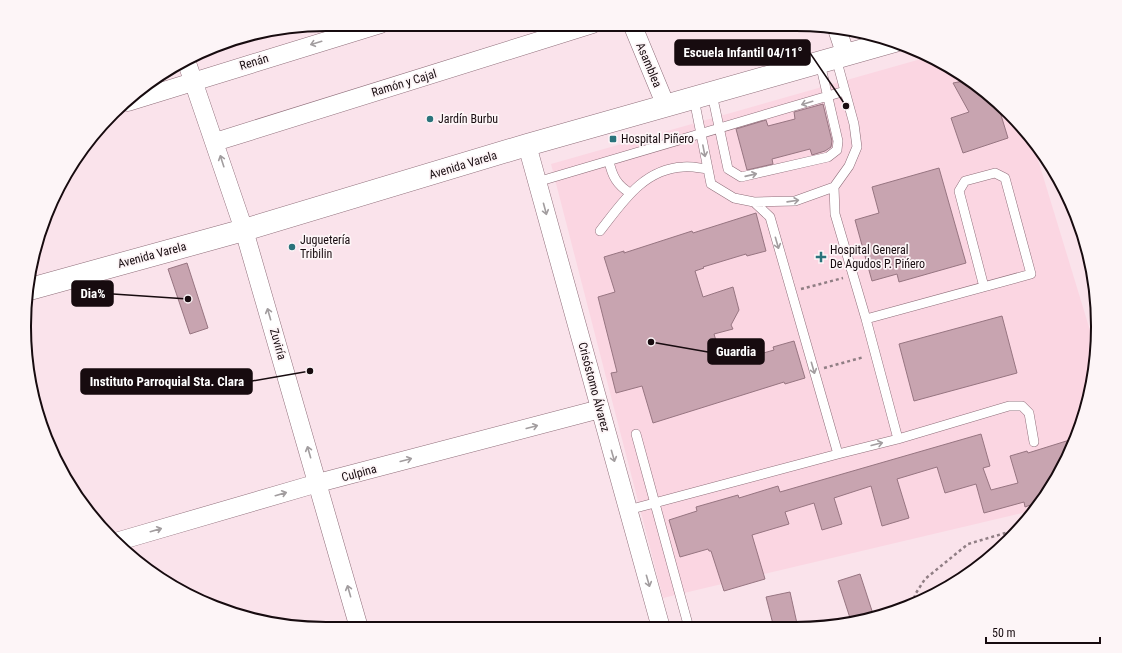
<svg xmlns="http://www.w3.org/2000/svg" width="1122" height="653" font-family="'Roboto Condensed',sans-serif">
  <style>
    .built { fill: #fbd6e2 }
    .building { fill: #c8a4b0; stroke: #977581 }
    .lines { fill: none; stroke-linecap: round; stroke-linejoin: round }
    .service-casing { stroke: #8f6e7a; stroke-width: 10 }
    .minor-casing { stroke: #8f6e7a; stroke-width: 19 }
    .secondary-casing { stroke: #8f6e7a; stroke-width: 23 }
    .path { stroke: #907e84; stroke-width: 2.5; stroke-dasharray: 3 3; stroke-linecap: butt }
    .service { stroke: #fff; stroke-width: 9 }
    .minor { stroke: #fff; stroke-width: 18 }
    .secondary { stroke: #fff; stroke-width: 22 }
    .oneway { stroke: #a29d9f }
    .poi-dot { fill: #2a737b; stroke: #fdf5f7; stroke-width: 1.5 }
    .labels { text-anchor: middle; dominant-baseline: central; stroke-width: 3.5; stroke-linejoin: round; paint-order: stroke }
    .street-label { font-size: 12px; fill: #170b0f; stroke: #fdf5f7 }
    .poi-label { font-size: 12px; fill: #170b0f; stroke: #fdf5f7; text-anchor: start }
    .rim { fill: none; stroke: #170b0f; stroke-width: 2 }
    .leader { fill: none; stroke: #170b0f; stroke-width: 1.5 }
    .callout-dot { fill: #170b0f; stroke: #fdf5f7; stroke-width: 1.5 }
    .callout { fill: #170b0f; stroke: #170b0f; stroke-width: 1.5 }
    .callout-label { font-size: 13px; text-anchor: middle; font-weight: bold; fill: #fff }
  </style>
  <rect width="100%" height="100%" fill="#fae3eb"/>
  <!-- built -->
  <path class="built" d="M928,57L963,75L1009,112L1032,140L1096,350L1092,385L1075,442L1047,494L1035,510L663,598L551,164Z"/>
  <!-- building -->
  <path class="building" d="M969,80L997,102L1008,138L963,153L951,118L969,112L953,83Z
    M823,104L832,141L831,147L825,151L812,155L810,149L772,159L773,164L747,170L736,129L766,120L768,126L795,119L794,112Z
    M939,168L966,263L899,282L897,274L872,281L855,220L879,213L872,187Z
    M756,213L766,251L747,256L746,254L703,267L704,268L695,271L703,297L733,287L739,310L731,325L733,329L714,334L722,361L731,359L732,362L774,350L773,347L794,341L805,378L785,384L784,382L653,423L642,386L616,393L611,373L617,372L598,297L615,292L604,257L624,251V253L692,231L693,233Z
    M187,263L208,328L190,334L168,269Z
    M1002,316L1017,373L914,401L899,344Z
    M981,434L990,466L983,468L991,490L1018,483L1010,456L1027,451L1028,453L1076,438L1047,494L1041,501L1025,507L1024,502L984,513L976,484L945,493L937,467L897,479L909,518L882,526L871,486L834,498L842,524L822,530L814,503L785,512L789,524L752,535L765,579L724,591L711,551H709L708,549L680,557L669,520L697,511L696,507L738,495L739,498L778,486L780,492Z
    M860,574L874,617L851,621L838,581Z
    M790,592L798,628H774L766,597Z"/>
  <g class="lines">
    <!-- service casing -->
    <g class="service-casing">
      <path id="service" d="M712,94L728,169L741,177L828,157L837,150L838,141L820,63
        M694,99L711,184L734,198L754,202L770,217L838,454L898,439L866,319L835,214L834,187L849,166L857,147L854,124L836,58
        M609,161C612,176 617,185 630,193
        M537,182L845,91
        M754,202L795,201L834,187
        M600,231C622,203 643,169 683,167C691,166 699,168 707,169
        M866,319L1031,274L1005,178L995,173L965,181L959,191L984,287
        M636,434L689,628
        M898,439L1009,406H1022L1029,413L1034,442
        M628,510L838,454"/>
    </g>
    <!-- minor casing -->
    <g class="minor-casing">
      <path id="minor" d="M632,24L666,106
        M837,29L846,56
        M187,63L244,230L359,628
        M128,102L381,24
        M215,142L593,24
        M527,145L661,628
        M119,541L318,483L600,409"/>
    </g>
    <!-- secondary casing -->
    <g class="secondary-casing">
      <path id="secondary" d="M30,289L244,230L527,145L895,41"/>
    </g>
    <!-- path -->
    <path class="path" d="M801,289L843,278
      M824,368L864,357
      M912,604L916,593L925,579L968,544L1019,529"/>
    <!-- service -->
    <use href="#service" class="service"/>
    <!-- minor -->
    <use href="#minor" class="minor"/>
    <!-- secondary -->
    <use href="#secondary" class="secondary"/>
  </g>
  <!-- one-way arrows -->
  <defs><path id="oneway-shaft" d="M-6 0H5M1.5-3L5.5 0L1.5 3" fill="none" stroke-width="1.6" stroke-linecap="round" stroke-linejoin="round"/></defs>
  <g class="oneway">
    <use href="#oneway-shaft" transform="translate(316 43) rotate(163)"/>
    <use href="#oneway-shaft" transform="translate(807 103) rotate(163)"/>
    <use href="#oneway-shaft" transform="translate(704 151) rotate(79)"/>
    <use href="#oneway-shaft" transform="translate(222 161) rotate(-108)"/>
    <use href="#oneway-shaft" transform="translate(751 175) rotate(-13)"/>
    <use href="#oneway-shaft" transform="translate(793 201) rotate(-8)"/>
    <use href="#oneway-shaft" transform="translate(545 209) rotate(75)"/>
    <use href="#oneway-shaft" transform="translate(777 243) rotate(74)"/>
    <use href="#oneway-shaft" transform="translate(269 314) rotate(-106)"/>
    <use href="#oneway-shaft" transform="translate(813 368) rotate(74)"/>
    <use href="#oneway-shaft" transform="translate(532 427) rotate(-15)"/>
    <use href="#oneway-shaft" transform="translate(877 444) rotate(-14)"/>
    <use href="#oneway-shaft" transform="translate(309 452) rotate(-106)"/>
    <use href="#oneway-shaft" transform="translate(613 456) rotate(74)"/>
    <use href="#oneway-shaft" transform="translate(406 460) rotate(-15)"/>
    <use href="#oneway-shaft" transform="translate(281 494) rotate(-16)"/>
    <use href="#oneway-shaft" transform="translate(156 530) rotate(-16)"/>
    <use href="#oneway-shaft" transform="translate(648 581) rotate(74)"/>
    <use href="#oneway-shaft" transform="translate(349 591) rotate(-106)"/>
  </g>
  <!-- markers -->
  <g class="poi-dot">
    <circle cx="430" cy="119" r="4"/>
    <rect x="609" y="135" width="8" height="8" rx="2"/>
    <circle cx="292" cy="247" r="4"/>
    <path d="M819 251h4v4h4v4h-4v4h-4v-4h-4v-4h4z"/>
  </g>
  <g class="labels">
    <!-- street labels -->
    <g class="street-label">
      <text transform="translate(254 62) rotate(-17)">Renán</text>
      <text transform="translate(649 65) rotate(67)">Asamblea</text>
      <text transform="translate(404 83) rotate(-17)">Ramón y Cajal</text>
      <text transform="translate(463 165) rotate(-17)">Avenida Varela</text>
      <text transform="translate(152 255) rotate(-15)">Avenida Varela</text>
      <text transform="translate(278 344) rotate(74)">Zuviría</text>
      <text transform="translate(594 387) rotate(75)">Crisóstomo Álvarez</text>
      <text transform="translate(359 473) rotate(-15)">Culpina</text>
    </g>
    <!-- poi labels -->
    <g class="poi-label">
      <text x="438" y="119">Jardín Burbu</text>
      <text x="621" y="139">Hospital Piñero</text>
      <text x="300" y="240">Juguetería<tspan x="300" dy="14">Tribilin</tspan></text>
      <text x="830" y="250">Hospital General<tspan x="830" dy="14">De Agudos P. Pińero</tspan></text>
    </g>
  </g>
  <!-- crop -->
  <path d="M0 0H1122V653H0ZM326 31H796A295 295 0 0 1 1091 326V327A295 295 0 0 1 796 622H326A295 295 0 0 1 31 327V326A295 295 0 0 1 326 31Z" fill="#fdf5f7" fill-rule="evenodd"/>
  <path class="rim" d="M326 31H796A295 295 0 0 1 1091 326V327A295 295 0 0 1 796 622H326A295 295 0 0 1 31 327V326A295 295 0 0 1 326 31Z"/>
  <!-- callouts -->
  <path class="leader" d="M846 106L810 53M188 299L113 294M651 342L708 352M310 371L252 381"/>
  <g class="callout-dot">
    <circle cx="846" cy="106" r="4"/>
    <circle cx="188" cy="299" r="4"/>
    <circle cx="651" cy="342" r="4"/>
    <circle cx="310" cy="371" r="4"/>
  </g>
  <g class="callout">
    <rect x="675" y="40" width="135" height="25" rx="4"/>
    <rect x="72" y="281" width="41" height="25" rx="4"/>
    <rect x="708" y="339" width="56" height="25" rx="4"/>
    <rect x="81" y="369" width="171" height="25" rx="4"/>
  </g>
  <g class="callout-label">
    <text x="743" y="57">Escuela Infantil 04/11°</text>
    <text x="93" y="298">Dia%</text>
    <text x="736" y="356">Guardia</text>
    <text x="167" y="386">Instituto Parroquial Sta. Clara</text>
  </g>
  <!-- scale -->
  <path d="M986 637v6h114v-6" fill="none" stroke="#170b0f" stroke-width="2"/>
  <text x="992" y="637" font-size="12" fill="#170b0f" stroke="#fdf5f7" stroke-width="3" paint-order="stroke">50 m</text>
</svg>
